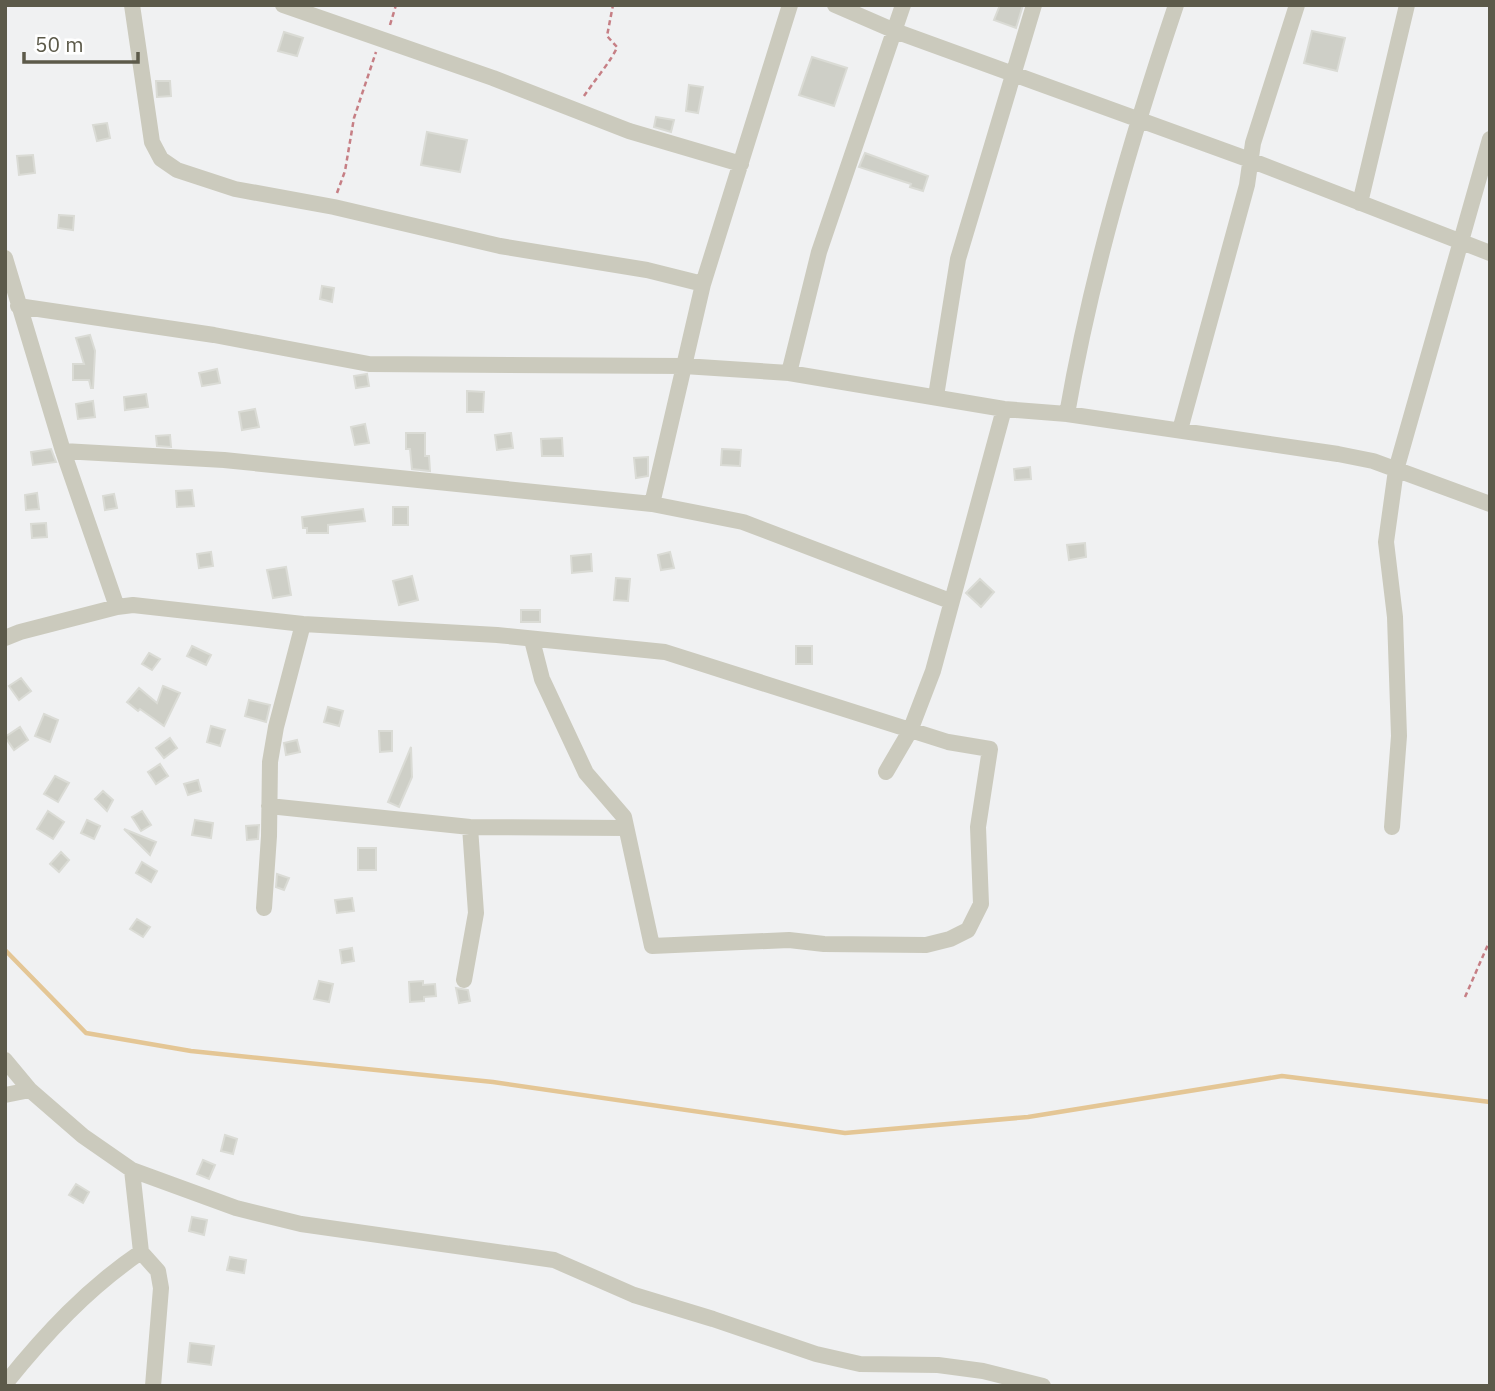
<svg xmlns="http://www.w3.org/2000/svg" width="1495" height="1391" font-family="'IBM Plex Sans',sans-serif">
  <style>
    .lines { fill: none; stroke-linecap: round; stroke-linejoin: round }
    .stream { stroke: #e4c695; stroke-width: 4.5 }
    .building { fill: #cecfc7; stroke: #dadbd5; stroke-width: 2 }
    .path { stroke: #c67f85; stroke-width: 2.5; stroke-dasharray: 5 3.5; stroke-linecap: butt }
    .street { stroke: #cbcabd; stroke-width: 16 }
  </style>
  <rect width="100%" height="100%" fill="#f0f1f2"/>
  <g class="lines">
    <!-- stream -->
    <path class="stream" d="M5,950L86,1033L191,1051L493,1082L845,1133L1028,1117L1282,1076L1490,1102"/>
  </g>
  <!-- building -->
  <path class="building" d="M1000,5H1023L1016,28L994,20Z
    M1312,31L1345,38L1337,71L1304,63Z
    M284,32L303,38L297,56L278,51Z
    M812,57L847,68L834,106L799,95Z
    M156,81H170L171,96L157,97Z
    M689,85L703,87L698,113L686,111Z
    M656,117L674,120L671,132L654,127Z
    M107,123L110,138L97,141L93,125Z
    M427,132L467,140L460,172L421,165Z
    M865,153L928,176L923,191L910,187L911,184L859,167Z
    M33,155L35,173L19,175L17,156Z
    M59,215L74,216L73,230L58,228Z
    M322,286L334,288L332,302L320,299Z
    M90,335L95,351L93,388H91L89,380H73V364H84L76,338Z
    M217,369L220,383L202,386L199,373Z
    M367,374L369,386L356,388L354,376Z
    M467,391L484,392L483,412H467Z
    M146,394L148,407L125,410L124,397Z
    M93,401L95,417L78,419L76,404Z
    M255,409L259,427L242,430L239,412Z
    M365,424L369,443L355,445L351,427Z
    M406,433H425V456H429L430,471L412,469L410,449H406Z
    M511,433L513,448L497,450L495,435Z
    M170,435L171,447L157,446L156,436Z
    M562,438L563,456H542L541,439Z
    M51,449L56,462L33,465L31,452Z
    M722,449L741,450L740,466L721,465Z
    M648,457V476L636,478L634,458Z
    M1030,467L1031,479L1015,480L1014,469Z
    M192,490L194,506L177,507L176,491Z
    M37,493L39,509L26,510L25,495Z
    M114,494L117,508L105,510L103,496Z
    M393,507H408V525H393Z
    M363,509L365,521L328,525V533H307V528H303L302,517Z
    M46,523L47,537L32,538L31,524Z
    M1085,543L1086,557L1069,560L1067,545Z
    M211,552L213,566L199,568L197,554Z
    M670,552L674,568L661,570L658,555Z
    M591,554L592,571L572,573L571,556Z
    M286,567L291,595L273,598L267,570Z
    M412,576L418,600L399,605L393,581Z
    M616,578L630,579L628,601L614,600Z
    M980,579L994,592L981,607L966,593Z
    M521,610H540V622H521Z
    M192,646L211,655L206,665L187,656Z
    M796,646H812V664H796Z
    M149,653L160,659L152,670L142,664Z
    M21,678L31,691L19,700L9,686Z
    M163,686L180,693L164,726L140,709L138,711L127,702L139,688L157,703Z
    M249,700L270,705L266,722L245,716Z
    M328,707L343,711L339,726L324,722Z
    M44,714L58,720L50,742L35,736Z
    M211,726L225,730L220,746L207,742Z
    M20,727L28,740L14,750L5,737Z
    M379,731H392V751L380,752Z
    M170,738L177,748L164,758L156,748Z
    M297,740L300,752L286,755L284,743Z
    M411,747L412,777L399,807L388,802Z
    M160,764L168,776L156,784L148,772Z
    M55,776L69,783L58,802L44,794Z
    M198,780L201,791L188,795L184,784Z
    M103,791L113,800L107,811L95,799Z
    M48,811L64,822L53,839L37,829Z
    M142,811L151,825L141,831L132,817Z
    M87,820L100,826L94,839L81,833Z
    M195,820L213,823L211,838L192,835Z
    M259,825L258,839L247,840L246,826Z
    M124,829L156,842L150,855Z
    M358,848H376V870H358Z
    M61,852L69,860L59,872L50,864Z
    M142,862L157,871L151,882L136,873Z
    M277,874L289,878L284,890L276,887Z
    M352,898L354,911L337,913L335,900Z
    M137,919L150,927L143,937L130,929Z
    M352,948L354,961L342,963L340,950Z
    M319,981L333,984L329,1002L314,999Z
    M423,981V985L435,984L436,996L424,997V1001L410,1002L409,982Z
    M456,988L468,990L470,1001L459,1003Z
    M225,1135L237,1139L233,1154L221,1151Z
    M203,1160L215,1165L209,1179L197,1174Z
    M76,1184L89,1192L83,1203L69,1195Z
    M192,1217L207,1220L204,1235L189,1231Z
    M230,1257L246,1260L244,1273L227,1270Z
    M190,1343L214,1346L211,1365L188,1362Z"/>
  <g class="lines">
    <!-- path -->
    <path class="path" d="M390,25L396,5
      M584,96C592,84 614,57 617,47L607,36L613,5
      M337,193L345,171L354,118L376,52
      M1465,997L1490,940"/>
    <!-- street -->
    <path class="street" d="M132,5L152,142L161,159L177,170L235,189L334,207L500,246L647,270L703,284
      M283,5L493,78L629,131L741,164
      M835,5L895,31L1250,160L1490,253
      M1360,203L1407,5
      M5,258L63,451L117,607
      M18,306L214,335L369,364L684,366L789,373L1004,409L1067,414L1338,454L1373,461L1490,504
      M789,373L819,252L903,5
      M936,396L958,259L1034,5
      M1067,414C1091,275 1131,139 1176,5
      M1180,430L1247,185L1253,143L1297,5
      M63,451L224,460L652,504L743,522L950,601
      M652,504L703,284L790,5
      M5,638L20,632L117,607L133,605L303,624L497,635L665,652L948,742L990,749L978,827L981,904L968,930L950,939L926,945L824,944L789,940L652,946L624,817L586,773L542,679L532,640
      M886,772L910,731L933,671L1004,409
      M269,806L470,827L626,828
      M1392,827L1399,736L1395,617L1386,542L1396,470L1490,139
      M264,908L269,836L270,762L276,727L303,624
      M464,980L476,913L470,827
      M5,1060L30,1090L83,1136L132,1170L236,1208L301,1224L554,1260L634,1295L713,1319L816,1354L860,1364L938,1365L983,1371L1043,1386
      M5,1095L30,1090
      M132,1170L141,1252L158,1271L161,1288L153,1386
      M5,1384C45,1334 88,1288 141,1252"/>
  </g>
  <!-- border -->
  <rect width="1495" height="1391" fill="none" stroke="#5c5a4a" stroke-width="14"/>
  <!-- scale -->
  <path d="M24 52v10h114v-10" fill="none" stroke="#5c5a4a" stroke-width="3.5"/>
  <text x="35" y="52" font-size="21" fill="#5c5a4a" stroke="#ffffff" stroke-width="5" paint-order="stroke">50 m</text>
</svg>
